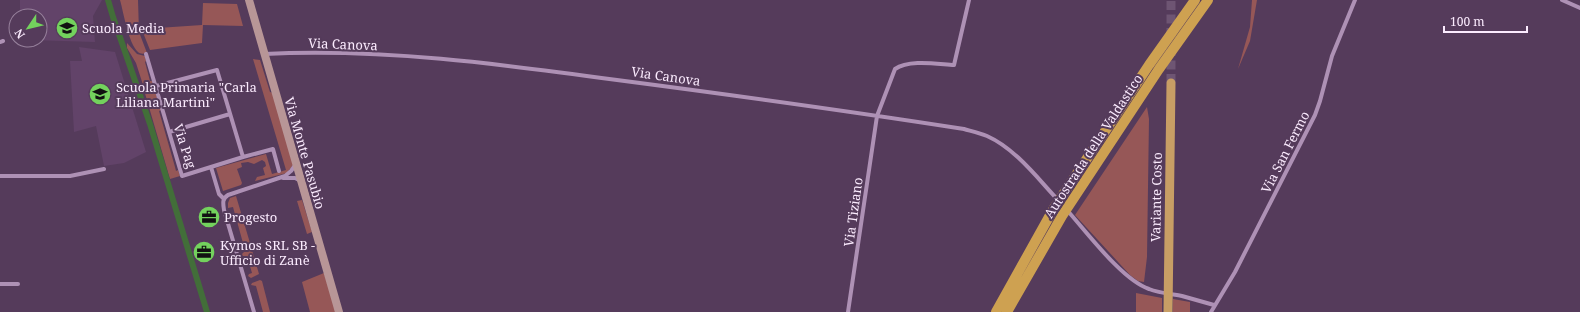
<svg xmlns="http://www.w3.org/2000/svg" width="1580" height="312" font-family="'Noto Serif',serif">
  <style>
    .built { fill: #624369 }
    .green { fill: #965757 }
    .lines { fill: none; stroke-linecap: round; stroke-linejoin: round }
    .canal { stroke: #426e39; stroke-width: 6 }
    .trunk-tunnel { stroke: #6e5573; stroke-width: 9; stroke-dasharray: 9 4.5; stroke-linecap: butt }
    .minor { stroke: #ae91b5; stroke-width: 4 }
    .secondary { stroke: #b89697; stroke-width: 8 }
    .trunk { stroke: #c89e65; stroke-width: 9 }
    .motorway { stroke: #cea151; stroke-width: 10 }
    .labels { text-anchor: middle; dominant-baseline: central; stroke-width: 4; stroke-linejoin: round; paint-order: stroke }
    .poi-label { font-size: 13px; fill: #fbebfe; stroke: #553b5b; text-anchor: start }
    .street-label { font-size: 13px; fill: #fbebfe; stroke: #553b5b }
  </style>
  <rect width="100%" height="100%" fill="#553b5b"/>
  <!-- built -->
  <path class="built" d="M20,0H102L93,16L95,42L31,40H40V16H20Z
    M79,47L115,52L146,152L124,163L104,166L96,126L74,132L70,61H82Z"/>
  <!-- green -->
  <path class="green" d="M120,0H138L139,32L147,53C143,54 140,54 138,52C128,42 124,14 120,0Z
    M1252,0H1257L1250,41L1238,69L1250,27Z
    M203,3L237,4L243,26L203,25L202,43L150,50L144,35L143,29L202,25Z
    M127,43L137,54L145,56L146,61L145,62L150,81H152L154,85L144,88L136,63L127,48Z
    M253,59L260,60L270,92L273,93L293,165L287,173L255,181L257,177L265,175L263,168L266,166L265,162L262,160L254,164L248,162L241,163L242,167L237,169L242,183L241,185L223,191L216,168L266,154L272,174L286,170Z
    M154,88L161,110L159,111L175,167L176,171L178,170L180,176L170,179L144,90Z
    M1147,107L1149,119L1147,257L1144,282L1138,281L1130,275L1075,215Z
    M236,196L250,243L248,245L240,247L239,245L243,243L233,207L228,208V203L230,198Z
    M302,200L312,232L307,234L297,201Z
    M252,250L259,274L251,278L248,276L249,274L252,273L247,256H242V254L244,252Z
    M324,273L336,312H310L302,282Z
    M260,280L262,281L270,312H263L256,286L251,285L252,283Z
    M1136,293L1162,298V312H1136Z
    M1173,299L1190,302V312H1173Z"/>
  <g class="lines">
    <!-- canal -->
    <path class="canal" d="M108,0L113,17L150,124L207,312"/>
    <!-- trunk-tunnel -->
    <path class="trunk-tunnel" d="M1171,37V0
      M1171,83V49"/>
    <!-- minor -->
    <path class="minor" d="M1562,0L1580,8
      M0,42L3,41
      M146,54L182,176L243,157L217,70L156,86
      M264,54C382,48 500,64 617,80C732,95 848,111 964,129C971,131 980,133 987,136C1016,149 1038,179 1059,201
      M169,132L230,114
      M243,157L273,149L279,171
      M211,167L219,194L224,199
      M0,176H70L104,169
      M283,178H295L301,181
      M1066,209C1086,231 1122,280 1149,289C1159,293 1171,294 1182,296C1193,299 1203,302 1214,305
      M0,284H18
      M254,312L224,210C223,203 222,199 228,195L285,176L291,171L296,164
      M848,312L877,116L895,69C909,59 937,64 954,65L969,0
      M1211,312L1235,272L1315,115L1320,101L1332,56L1355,0"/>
    <!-- secondary -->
    <path class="secondary" d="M249,0L339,312"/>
    <!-- trunk -->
    <path class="trunk" d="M1168,312L1171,83"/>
    <!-- motorway -->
    <path class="motorway" d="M996,312L1054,208L1149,65L1195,0
      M1007,312L1062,216L1159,69L1208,0"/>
  </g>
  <!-- icons -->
  <defs>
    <g id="school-disc" transform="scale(1.15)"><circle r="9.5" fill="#73d25d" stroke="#553b5b"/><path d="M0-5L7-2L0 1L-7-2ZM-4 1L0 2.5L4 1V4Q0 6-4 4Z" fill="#111"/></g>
    <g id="office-disc" transform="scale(1.15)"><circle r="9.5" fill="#73d25d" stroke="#553b5b"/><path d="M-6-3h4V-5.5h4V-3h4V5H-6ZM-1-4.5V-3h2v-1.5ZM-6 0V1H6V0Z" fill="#111"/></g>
  </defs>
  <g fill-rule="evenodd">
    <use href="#school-disc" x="67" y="28"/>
    <use href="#school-disc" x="100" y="94"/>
    <use href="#office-disc" x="209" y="217"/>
    <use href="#office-disc" x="204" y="252"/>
  </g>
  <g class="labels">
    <!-- poi labels -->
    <g class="poi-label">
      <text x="82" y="28">Scuola Media</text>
      <text x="116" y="87">Scuola Primaria "Carla<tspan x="116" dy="15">Liliana Martini"</tspan></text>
      <text x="224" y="217">Progesto</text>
      <text x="220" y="245">Kymos SRL SB -<tspan x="220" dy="15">Ufficio di Zanè</tspan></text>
    </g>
    <!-- street labels -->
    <g class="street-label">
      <text transform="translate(343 44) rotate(2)">Via Canova</text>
      <text transform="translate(666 76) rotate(8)">Via Canova</text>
      <text transform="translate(185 146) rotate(72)">Via Pag</text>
      <text transform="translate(1093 146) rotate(-57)">Autostrada della Valdastico</text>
      <text transform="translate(1285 152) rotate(-63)">Via San Fermo</text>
      <text transform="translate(305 153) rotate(74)">Via Monte Pasubio</text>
      <text transform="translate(1156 197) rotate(-89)">Variante Costo</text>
      <text transform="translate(853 212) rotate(-82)">Via Tiziano</text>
    </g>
  </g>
  <!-- north arrow -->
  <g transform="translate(28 28) rotate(235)"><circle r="19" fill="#553b5b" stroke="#97819c"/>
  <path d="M0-3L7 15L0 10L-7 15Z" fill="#73d25d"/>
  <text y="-6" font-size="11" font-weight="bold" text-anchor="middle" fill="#fbebfe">N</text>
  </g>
  <!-- scale -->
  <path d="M1444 26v6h83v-6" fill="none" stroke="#fbebfe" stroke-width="2"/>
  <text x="1450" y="26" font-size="12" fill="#fbebfe" stroke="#553b5b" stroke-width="3" paint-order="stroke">100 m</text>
</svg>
